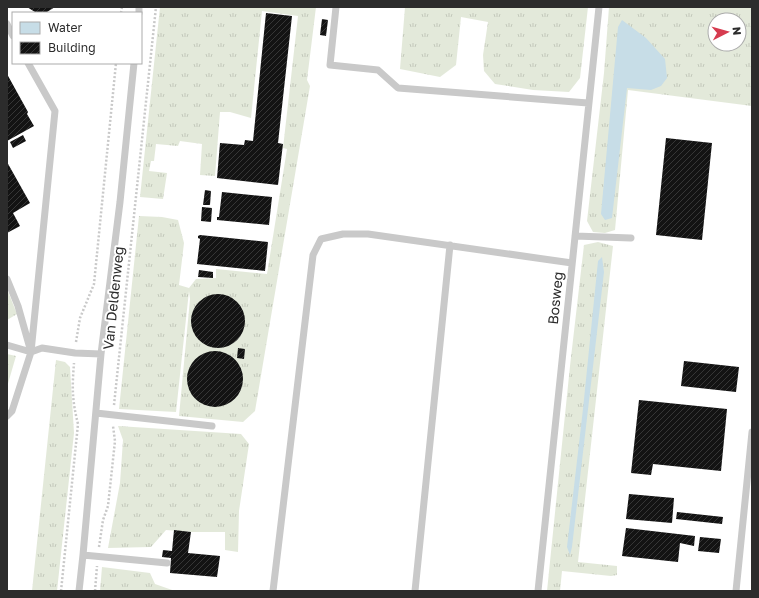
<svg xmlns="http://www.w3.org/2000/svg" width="759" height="598" font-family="'Golos Text',sans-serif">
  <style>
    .grass { fill: url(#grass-tufts); fill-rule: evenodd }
    .water { fill: #c7dde7 }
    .building { fill: url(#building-hatch) }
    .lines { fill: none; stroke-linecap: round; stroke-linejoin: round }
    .path { stroke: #c9c9c9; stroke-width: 2.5; stroke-dasharray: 2 2; stroke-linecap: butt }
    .service { stroke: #c9c9c9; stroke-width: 7 }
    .labels { text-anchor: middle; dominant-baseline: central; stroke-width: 4; stroke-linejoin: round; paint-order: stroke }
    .street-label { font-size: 14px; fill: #2c2c2c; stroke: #fff }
  </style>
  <defs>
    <pattern id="grass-tufts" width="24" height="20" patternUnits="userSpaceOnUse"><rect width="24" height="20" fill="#e3e9da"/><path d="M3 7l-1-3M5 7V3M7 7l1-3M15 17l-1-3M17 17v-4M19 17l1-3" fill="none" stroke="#c3c8bb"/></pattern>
    <pattern id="building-hatch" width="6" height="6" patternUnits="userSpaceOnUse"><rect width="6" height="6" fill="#131313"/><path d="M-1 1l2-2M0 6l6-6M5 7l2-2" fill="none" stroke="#363636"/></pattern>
  </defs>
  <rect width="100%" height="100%" fill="#fff"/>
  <!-- grass -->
  <path class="grass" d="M160,7H316L307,80L310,86L255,411L243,422L179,416L190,299L189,291L176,412L119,409L139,216L162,217L178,220L184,243L179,285L189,288L196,279L216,278V269L267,274L287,149L283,148L298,16L262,11L251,118L230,112H220L215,176L200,175L202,144L180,141L178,146L156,144L154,161H151L149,171L167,173L163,199L140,197Z
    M405,7H588L580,78L569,92L533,90L495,84L484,71L483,55L488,22L461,17L456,65L440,77L400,69Z
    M609,7H752V106L628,90L615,230L605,233L593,232L587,221L604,73ZM715,20H739V44H715Z
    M598,242L613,246L578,562L617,566V575L611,576L562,571L560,591H547L570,366L584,245Z
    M7,289L17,314L7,320Z
    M7,354L16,356L7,387Z
    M56,360L65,362L70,367L74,433L57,591H32Z
    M118,426L241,434L249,444L239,511L238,552L225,550V532H191L166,530L151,547L108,548L120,483L123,440Z
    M102,567L150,573L155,584L175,591H100Z"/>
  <!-- water -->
  <path class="water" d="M622,20L646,38L665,59L667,78L661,86L651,90L627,88L612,218L605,220L601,214L618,27Z
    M602,257L604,272L572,547L570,555L567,547L583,409L598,261Z"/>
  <!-- building -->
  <path class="building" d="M27,7H55L47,12L39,13L35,12Z
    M266,13L292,16L278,143L283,144L278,185L217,178L220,143L244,145L245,140L253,141Z
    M322,19L328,20L326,36L320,35Z
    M7,74L28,112L27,114L34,126L7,141Z
    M23,135L26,141L13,148L10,142Z
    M666,138L712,143L702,240L656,235Z
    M7,162L30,203L13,213L20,226L7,233Z
    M205,190L211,191L210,205H203Z
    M222,192L272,197L269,225L217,220V217H219Z
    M202,207L212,208L211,222L201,221Z
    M200,235L268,242L265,271L197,264L200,239L198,238V236Z
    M199,270L213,272V278L198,277Z
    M191 321a27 27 0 1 1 54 0a27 27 0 1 1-54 0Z
    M238,348L245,349L244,359L237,358Z
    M187 379a28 28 0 1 1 56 0a28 28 0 1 1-56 0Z
    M684,361L739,367L736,392L681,386Z
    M639,400L727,409L721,471L653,464L651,475L631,473Z
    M629,494L674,498L672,523L626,519Z
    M677,512L723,517L722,524L676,519Z
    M626,528L695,536L694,546L680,543L678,562L622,556Z
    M174,530L191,532L188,553L220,556L217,577L170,573L171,558L162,557L163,550L172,551Z
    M700,537L721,539L719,553L698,551Z"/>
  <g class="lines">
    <!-- path -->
    <path class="path" d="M121,13L122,7
      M76,342L80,318L94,284L116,63
      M114,405L156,7
      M99,547L103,520L108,506L115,441L113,426
      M61,591L78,424C72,400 72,388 74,363
      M95,591L97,566"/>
    <!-- service -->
    <path class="service" d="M336,7L330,65L378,70L398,88L588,103
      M139,13V7
      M7,24L13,36
      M28,63L55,111L31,352
      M575,236L631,238
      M7,279L18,306L31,352L12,411L7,416
      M7,345L31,352L42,348L75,353L101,354
      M96,413L212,426
      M83,555L167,563
      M79,591L83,555L101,354L120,202L134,63
      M273,591L313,255L321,239L343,234H368L572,263
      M415,591L450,245
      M538,591L599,7
      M736,591L752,432"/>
  </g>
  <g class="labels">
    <!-- street labels -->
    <g class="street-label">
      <text transform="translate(113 298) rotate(-84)">Van Deldenweg</text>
      <text transform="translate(555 298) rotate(-84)">Bosweg</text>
    </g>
  </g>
  <!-- border -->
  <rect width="759" height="598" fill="none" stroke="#2c2c2c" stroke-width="16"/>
  <!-- legend -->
  <rect x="12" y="12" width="130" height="52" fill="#ffffff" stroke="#ababab"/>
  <rect x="20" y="22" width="20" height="12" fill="#c7dde7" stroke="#ababab"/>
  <text x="48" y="32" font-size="12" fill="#2c2c2c">Water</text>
  <rect x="20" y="42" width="20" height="12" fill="url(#building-hatch)" stroke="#ababab"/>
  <text x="48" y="52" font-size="12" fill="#2c2c2c">Building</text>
  <!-- north arrow -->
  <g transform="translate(727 32) rotate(84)"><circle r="19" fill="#ffffff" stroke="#ababab"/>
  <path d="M0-3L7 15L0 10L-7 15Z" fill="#d63b4f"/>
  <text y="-6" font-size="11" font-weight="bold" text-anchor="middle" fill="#2c2c2c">N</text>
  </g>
</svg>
